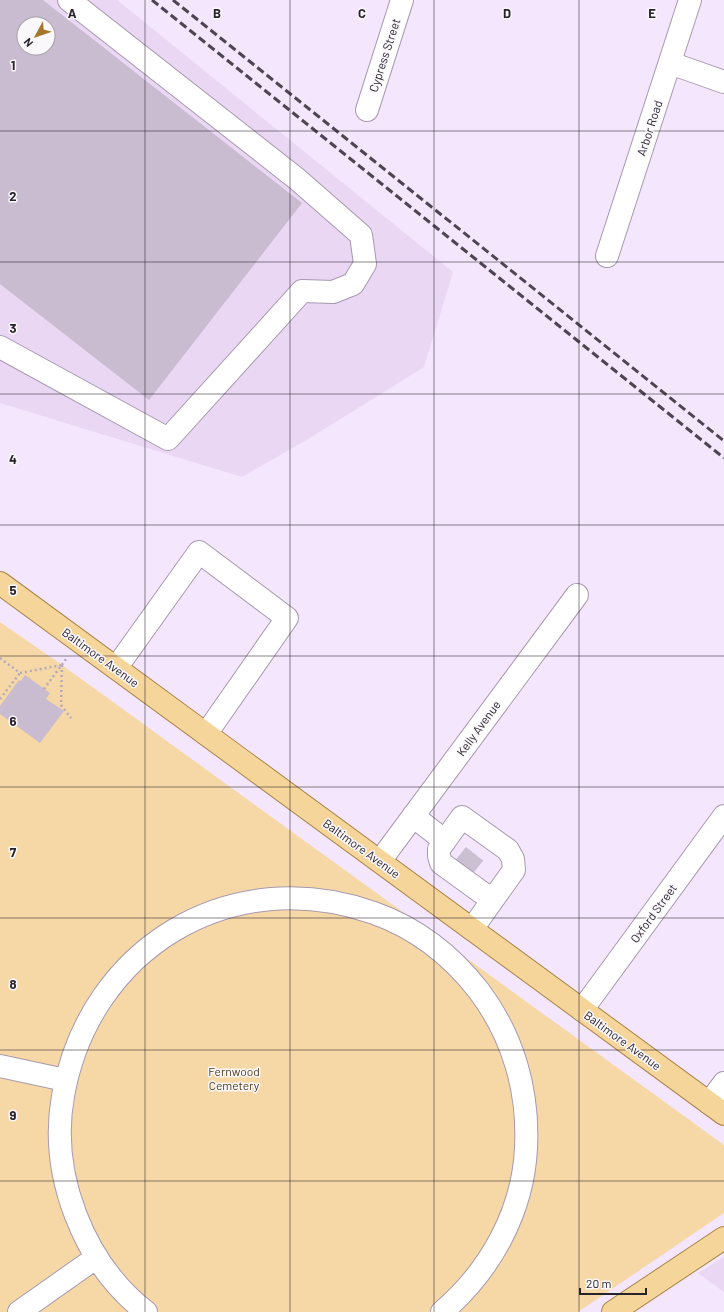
<svg xmlns="http://www.w3.org/2000/svg" width="724" height="1312" font-family="Barlow,sans-serif">
  <style>
    .built { fill: #ead7f4; fill-rule: evenodd }
    .green { fill: #f6d8a7 }
    .building { fill: #c9bbd0; fill-rule: evenodd }
    .lines { fill: none; stroke-linecap: round; stroke-linejoin: round }
    .minor-tunnel { stroke: #cbbfd2; stroke-width: 22; stroke-dasharray: 22 11; stroke-linecap: butt }
    .minor-casing { stroke: #a799ae; stroke-width: 24 }
    .major-casing { stroke: #a98447; stroke-width: 24 }
    .path { stroke: #b5aabc; stroke-width: 2.5; stroke-dasharray: 2 3; stroke-linecap: butt }
    .minor { stroke: #fff; stroke-width: 22 }
    .major { stroke: #f5d59a; stroke-width: 22 }
    .rail { stroke: #4d4651; stroke-width: 3; stroke-dasharray: 8 4; stroke-linecap: butt }
    .grid { fill: none; stroke: #28232b; stroke-width: 1; stroke-opacity: 0.55 }
    .labels { text-anchor: middle; dominant-baseline: central; stroke-width: 3; stroke-linejoin: round; paint-order: stroke }
    .street-label { font-size: 12px; fill: #28232b; stroke: #fbf8fc }
    .park-label { font-size: 12px; fill: #4f3b17; stroke: #fbf8fc }
    .grid-label { font-size: 13px; text-anchor: middle; font-weight: bold; fill: #28232b; stroke: #fbf8fc; stroke-width: 3; stroke-linejoin: round; paint-order: stroke }
  </style>
  <rect width="100%" height="100%" fill="#f4e6fc"/>
  <!-- built -->
  <path class="built" d="M0,0H117L453,272L424,367L310,438L242,477L0,403ZM24,24H48V48H24Z
    M724,1257V1292L698,1273Z"/>
  <!-- green -->
  <path class="green" d="M0,622L62,665L724,1145V1213L578,1312H0Z"/>
  <!-- building -->
  <path class="building" d="M0,0H43L302,203L149,400L0,284ZM24,24H48V48H24Z
    M25,675L50,693L46,699L64,711L40,743L0,714V706L19,680L21,681Z"/>
  <g class="lines">
    <!-- minor-tunnel -->
    <path class="minor-tunnel" d="M461,871L479,848"/>
    <!-- minor casing -->
    <g class="minor-casing">
      <path id="minor" d="M670,63L724,82
        M367,110L402,0
        M607,256L690,0
        M0,347L168,439L302,291L333,292L353,284L365,264L361,235L297,179L69,0
        M116,668L199,552L287,618L206,734
        M413,816L445,841
        M380,861L577,595
        M472,929L514,870L513,859L508,850L462,817L439,849V856L441,863L492,900
        M582,1010L724,816
        M0,1066L65,1080
        M709,1103L724,1083
        M19,1312L97,1257
        M146,1312C83,1263 49,1174 63,1096C89,948 231,862 374,913C416,928 452,956 479,991C513,1036 529,1091 526,1148C523,1212 490,1271 442,1312"/>
    </g>
    <!-- major casing -->
    <g class="major-casing">
      <path id="major" d="M0,583L724,1114
        M613,1312L724,1238"/>
    </g>
    <!-- path -->
    <path class="path" d="M0,658L20,673L62,665
      M62,665L61,705L71,718
      M44,689L66,659
      M0,699L20,673"/>
    <!-- minor -->
    <use href="#minor" class="minor"/>
    <!-- major -->
    <use href="#major" class="major"/>
    <!-- rail -->
    <path class="rail" d="M152,0L724,458
      M173,0L724,441"/>
  </g>
  <!-- grid -->
  <path class="grid" d="M145,0V1312M290,0V1312M434,0V1312M579,0V1312M0,131H724M0,262H724M0,394H724M0,525H724M0,656H724M0,787H724M0,918H724M0,1050H724M0,1181H724"/>
  <g class="labels">
    <!-- street labels -->
    <g class="street-label">
      <text transform="translate(384 55) rotate(-72)">Cypress Street</text>
      <text transform="translate(649 128) rotate(-72)">Arbor Road</text>
      <text transform="translate(101 657) rotate(36)">Baltimore Avenue</text>
      <text transform="translate(478 728) rotate(-54)">Kelly Avenue</text>
      <text transform="translate(362 848) rotate(36)">Baltimore Avenue</text>
      <text transform="translate(653 913) rotate(-54)">Oxford Street</text>
      <text transform="translate(623 1040) rotate(36)">Baltimore Avenue</text>
    </g>
    <!-- park labels -->
    <g class="park-label">
      <text x="234" y="1071">Fernwood<tspan x="234" dy="14">Cemetery</tspan></text>
    </g>
  </g>
  <g class="grid-label">
    <text x="72" y="18">A</text>
    <text x="217" y="18">B</text>
    <text x="362" y="18">C</text>
    <text x="507" y="18">D</text>
    <text x="652" y="18">E</text>
    <text x="13" y="70">1</text>
    <text x="13" y="201">2</text>
    <text x="13" y="333">3</text>
    <text x="13" y="464">4</text>
    <text x="13" y="595">5</text>
    <text x="13" y="726">6</text>
    <text x="13" y="857">7</text>
    <text x="13" y="989">8</text>
    <text x="13" y="1120">9</text>
  </g>
  <!-- north arrow -->
  <g transform="translate(36 36) rotate(230)"><circle r="19" fill="#fbf8fc" stroke="#a7a3a8"/>
  <path d="M0-3L7 15L0 10L-7 15Z" fill="#a27828"/>
  <text y="-6" font-size="11" font-weight="bold" text-anchor="middle" fill="#28232b">N</text>
  </g>
  <!-- scale -->
  <path d="M580 1288v6h66v-6" fill="none" stroke="#28232b" stroke-width="2"/>
  <text x="586" y="1288" font-size="12" fill="#28232b" stroke="#fbf8fc" stroke-width="3" paint-order="stroke">20 m</text>
</svg>
